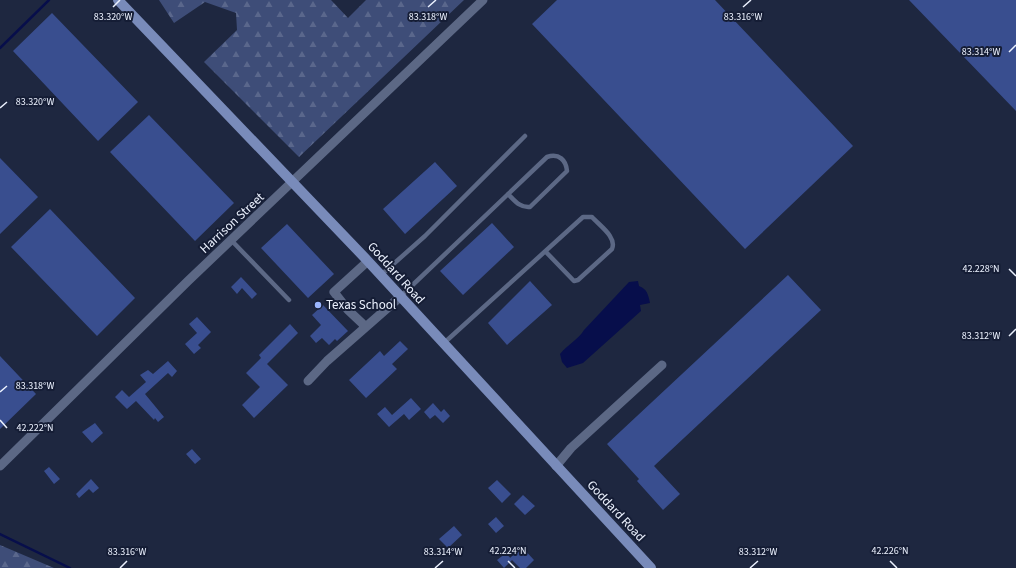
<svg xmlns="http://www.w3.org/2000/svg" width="1016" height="568" font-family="'Source Sans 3',sans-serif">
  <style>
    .forest { fill: url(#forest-firs) }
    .water { fill: #070e4b }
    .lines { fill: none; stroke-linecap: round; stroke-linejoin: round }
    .stream { stroke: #070e4b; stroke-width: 2.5 }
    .building { fill: #394e8f }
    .service { stroke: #5c6885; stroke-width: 4.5 }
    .minor { stroke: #5c6885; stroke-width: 9 }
    .secondary { stroke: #798bba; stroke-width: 10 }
    .ticks { fill: none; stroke: #ebf1fe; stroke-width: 1.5 }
    .poi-dot { fill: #9ab5fd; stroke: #151d35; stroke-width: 1.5 }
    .labels { text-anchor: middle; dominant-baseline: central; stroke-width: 4; stroke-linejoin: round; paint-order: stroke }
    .street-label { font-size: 13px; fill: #ebf1fe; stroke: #151d35 }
    .poi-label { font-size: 13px; fill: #ebf1fe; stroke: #151d35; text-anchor: start }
    .ticks-label { font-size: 10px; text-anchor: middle; fill: #ebf1fe; stroke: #151d35; stroke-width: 4; stroke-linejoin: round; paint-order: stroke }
  </style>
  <defs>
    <pattern id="forest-firs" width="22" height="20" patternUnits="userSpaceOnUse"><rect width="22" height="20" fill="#3e4d78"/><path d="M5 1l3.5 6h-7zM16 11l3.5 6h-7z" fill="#5a678c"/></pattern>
  </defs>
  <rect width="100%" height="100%" fill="#1e2740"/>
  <!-- forest -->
  <path class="forest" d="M159,0H331L348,18L366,0H464L299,157L204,62L237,30L236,13L205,2L174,23Z
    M0,545L54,568H0Z"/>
  <!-- water -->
  <path class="water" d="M638,281L639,286C647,289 648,294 650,303L640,305L641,311L583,363L567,368L562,362L560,354C568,344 578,340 584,330L629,282Z"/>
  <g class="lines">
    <!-- stream -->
    <path class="stream" d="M0,48L49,0
      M0,534L70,568"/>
  </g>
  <!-- building -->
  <path class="building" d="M557,0H715L853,146L745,249L532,24Z
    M909,0H1016V111Z
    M52,13L138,102L98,141L13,51Z
    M149,115L234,203L195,241L110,152Z
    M0,158L38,197L0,234Z
    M435,162L457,186L405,234L383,209Z
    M50,209L135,298L97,336L11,247Z
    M492,223L514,247L463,295L440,271Z
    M287,224L334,274L308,298L261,248Z
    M788,275L821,310L654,466L680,494L663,510L637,481L639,479L607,444Z
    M241,277L257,294L252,299L242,288L237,294L231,287Z
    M530,281L552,305L507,345L488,323Z
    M323,305L348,331L337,341L335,339L329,345L322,338L316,343L310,336L321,325L312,315Z
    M197,317L211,332L198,345L201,348L194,354L185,344L197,333L189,324Z
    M290,324L298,333L267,364L288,385L254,418L242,405L260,387L246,373L261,358L259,355Z
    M400,341L408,349L392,364L397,369L366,398L349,380L380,351L384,356Z
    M0,356L36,394L0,429Z
    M168,361L177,371L172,377L168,373L145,394L164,417L158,422L155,418L154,420L136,401L127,409L115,397L122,390L129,397L146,382L140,375L148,370L153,374Z
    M411,398L421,409L409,420L404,414L389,427L377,414L385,407L392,415Z
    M433,403L441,412L444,409L450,416L443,423L435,415L430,419L424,412Z
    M95,423L103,433L92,443L82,432Z
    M192,449L201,459L195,464L186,454Z
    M49,467L60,479L54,484L44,471Z
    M91,479L99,488L93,493L89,489L79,498L76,494Z
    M497,480L511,494L502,503L488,488Z
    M523,495L535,506L525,515L514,504Z
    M496,517L504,526L496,533L488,524Z
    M454,526L462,535L448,548L439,539Z
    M522,547L534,560L526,568H520L510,558Z
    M506,553L512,560L504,568L497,560Z"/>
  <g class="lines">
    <!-- service -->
    <path class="service" d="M232,241L289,300
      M381,275L425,236L525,136
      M400,297L547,157C559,153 566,160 567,171L530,207C520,208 515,201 508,194
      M444,343L583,217H592C600,226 617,237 612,249L578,280L574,281L546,252"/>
    <!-- minor -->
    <path class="minor" d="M365,326L348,310L334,292L368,261
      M308,381L327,361L400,297
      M0,466L188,281L483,0
      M556,466L571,448L662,365"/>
    <!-- secondary -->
    <path class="secondary" d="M118,0L365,258L651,568"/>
  </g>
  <!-- ticks -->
  <path class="ticks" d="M113,7L120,0M428,7L436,0M743,7L751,0M1009,52L1016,45M0,108L7,102M1009,269L1016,276M1009,336L1016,329M0,392L7,386M0,420L7,428M508,561L515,568M890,561L897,568M120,568L127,561M435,568L443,561M750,568L758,561"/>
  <!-- markers -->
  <circle class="poi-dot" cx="318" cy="305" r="4"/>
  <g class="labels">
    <!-- street labels -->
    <g class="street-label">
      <text transform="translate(232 223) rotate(-43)">Harrison Street</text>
      <text transform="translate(396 273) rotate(48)">Goddard Road</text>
      <text transform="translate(616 511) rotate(47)">Goddard Road</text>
    </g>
    <!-- poi labels -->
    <g class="poi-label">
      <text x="326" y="305">Texas School</text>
    </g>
  </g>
  <g class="ticks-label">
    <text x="113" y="20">83.320°W</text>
    <text x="743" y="20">83.316°W</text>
    <text x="428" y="20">83.318°W</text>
    <text x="981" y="55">83.314°W</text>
    <text x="35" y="105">83.320°W</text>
    <text x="981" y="272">42.228°N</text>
    <text x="981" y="339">83.312°W</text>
    <text x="35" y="389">83.318°W</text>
    <text x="35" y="431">42.222°N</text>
    <text x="508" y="554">42.224°N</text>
    <text x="890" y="554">42.226°N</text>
    <text x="127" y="555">83.316°W</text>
    <text x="443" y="555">83.314°W</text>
    <text x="758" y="555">83.312°W</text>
  </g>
</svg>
